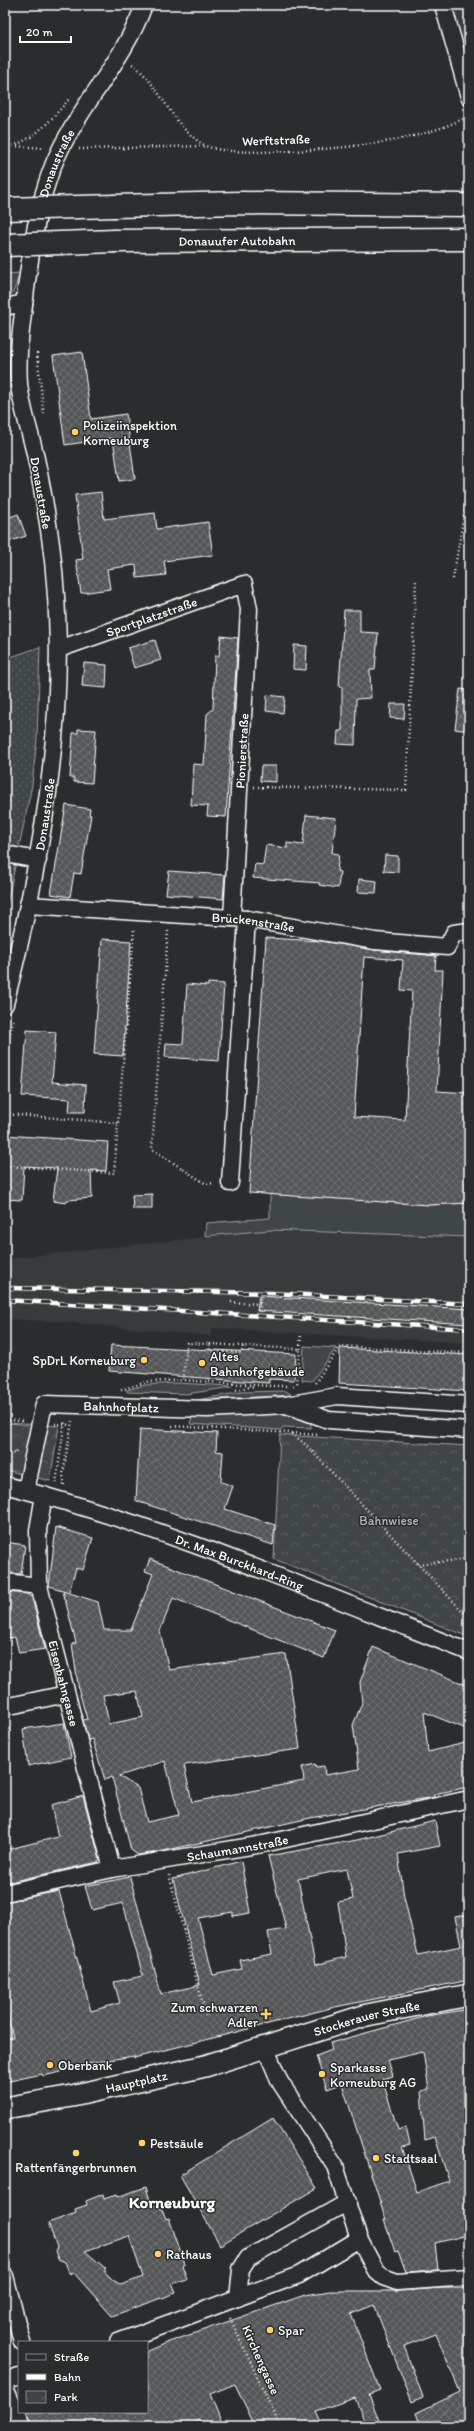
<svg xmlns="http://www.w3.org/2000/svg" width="474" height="2431" font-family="Itim,sans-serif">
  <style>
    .built { fill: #373a3b }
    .grass { fill: #414445; stroke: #a0a2a2 }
    .park { fill: url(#park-crowns); stroke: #a0a2a2 }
    .garden { fill: url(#garden-dots); stroke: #a0a2a2 }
    .building { fill: url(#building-cross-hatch); stroke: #fff; fill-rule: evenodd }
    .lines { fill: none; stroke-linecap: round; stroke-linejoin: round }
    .minor-casing { stroke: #fff; stroke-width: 19 }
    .major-casing { stroke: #fff; stroke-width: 24 }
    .highway-casing { stroke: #fff; stroke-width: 25 }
    .path { stroke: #fff; stroke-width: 2.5; stroke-dasharray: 1 3; stroke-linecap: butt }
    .minor { stroke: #2a2d2e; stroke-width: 16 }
    .major { stroke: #2a2d2e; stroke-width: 21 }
    .highway { stroke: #2a2d2e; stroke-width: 22 }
    .rail-casing { stroke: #fff; stroke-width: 4.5 }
    .rail { stroke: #2a2d2e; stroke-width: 3; stroke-dasharray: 9; stroke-linecap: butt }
    .highway-bridge-casing { stroke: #fff; stroke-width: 25; stroke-linecap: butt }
    .highway-bridge { stroke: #2a2d2e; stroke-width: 22 }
    .poi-dot { fill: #ffd166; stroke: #2a2d2e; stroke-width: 1.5 }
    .labels { text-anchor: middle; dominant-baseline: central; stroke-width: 3; stroke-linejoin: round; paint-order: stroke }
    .street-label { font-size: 13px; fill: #fff; stroke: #2a2d2e }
    .poi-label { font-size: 13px; fill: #fff; stroke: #2a2d2e; text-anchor: start }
    .park-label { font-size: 13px; fill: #b3b4b5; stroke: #2a2d2e }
    .district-label { font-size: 17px; font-weight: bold; fill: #fff; stroke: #2a2d2e }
  </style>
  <defs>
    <pattern id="park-crowns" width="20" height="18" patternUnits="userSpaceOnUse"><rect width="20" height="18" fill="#414445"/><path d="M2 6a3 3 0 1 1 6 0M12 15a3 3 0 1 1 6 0" fill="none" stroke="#5e6061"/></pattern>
    <pattern id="garden-dots" width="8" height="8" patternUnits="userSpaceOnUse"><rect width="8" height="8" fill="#414445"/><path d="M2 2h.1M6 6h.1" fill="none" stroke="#5e6061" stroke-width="1.8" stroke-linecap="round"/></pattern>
    <pattern id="building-cross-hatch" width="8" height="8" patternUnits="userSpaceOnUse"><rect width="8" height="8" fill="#555758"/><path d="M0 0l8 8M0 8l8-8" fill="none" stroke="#6e7071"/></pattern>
  </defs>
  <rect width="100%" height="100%" fill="#2a2d2e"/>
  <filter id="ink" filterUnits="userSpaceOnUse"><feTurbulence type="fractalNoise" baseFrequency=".025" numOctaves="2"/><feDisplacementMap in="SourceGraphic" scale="8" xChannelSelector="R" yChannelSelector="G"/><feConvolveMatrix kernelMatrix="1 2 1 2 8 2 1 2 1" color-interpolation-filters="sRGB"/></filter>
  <g filter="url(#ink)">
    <!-- built -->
    <path class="built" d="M452,5H469V64Z
      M270,1230L469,1237V1343L212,1328L211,1336L67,1322L5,1319V1259Z"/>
    <!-- grass -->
    <path class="grass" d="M270,1194L429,1205L469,1203V1237L270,1230L205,1236L206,1223L270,1218Z
      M304,1346L336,1348L312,1381L302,1380Z
      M177,1383L231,1386L232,1387L186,1394L127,1392V1390L145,1385Z
      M286,1391L292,1395L197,1400L241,1392Z
      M277,1414L299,1418L311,1424V1428L283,1427L281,1430L190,1424L192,1417Z"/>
    <!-- park -->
    <path class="park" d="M20,273L13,293L5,297V274Z
      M5,1423L59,1426L50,1481L5,1470Z
      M280,1435L469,1446V1637L274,1559Z"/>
    <!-- garden -->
    <path class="garden" d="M40,647L37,739L32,785L5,914V659Z"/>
    <!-- building -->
    <path class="building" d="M82,352L91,419L126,414L135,479L119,481L113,438L65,445L53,356Z
      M101,492L104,519L155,513L157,529L208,522L213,555L164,561L166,575L137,578L136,565L107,569L110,589L81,593L76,560L83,559L75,495Z
      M18,514L26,536L5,543V519Z
      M344,610H360V632L378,633L375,670H370L371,698L356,699L355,745L337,744L338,731H342V687H339Z
      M221,636L238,638L226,817L207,816L208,806L191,805L193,764L204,765L207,714L213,709L215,656H219Z
      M155,640L161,660L134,668L128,648Z
      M294,645L307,646L306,670L293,669Z
      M84,663L107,665L106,688L82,686Z
      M460,689L469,690V731L455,729Z
      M267,695L285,697L283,713L266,711Z
      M391,704H405L404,719L390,718Z
      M78,729L96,730L92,783L74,782V778H70L73,733H78Z
      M261,766H276V782L260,781Z
      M66,805L90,809L89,815H91L81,874L74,873L70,897L51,894Z
      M306,815L336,818L332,853L339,854L337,871L340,872L338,888L319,885L320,883L253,878L255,864L263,865L266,845L287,848V843L303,845Z
      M385,855L398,856V872L384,871Z
      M169,871L225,875L223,899L166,894Z
      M359,879L377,881L376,893L358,892Z
      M266,938L321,941L374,950L436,956L435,970H443L437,1091L469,1093L468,1203L429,1205L249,1193ZM364,957L403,960L401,990L412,991L405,1120L354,1117Z
      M102,939L131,941L123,1056L94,1054Z
      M208,983L224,984L219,1061L165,1057L166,1043L183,1044L187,984L208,986Z
      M27,1030L56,1032L52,1082L86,1085L85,1112H69L70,1099L22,1096Z
      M5,1135L108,1142L106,1171L91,1170L92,1198L67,1200L66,1203L53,1201L57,1168L24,1166L22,1200L5,1199L7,1165H5Z
      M152,1194V1209H133L132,1195Z
      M259,1296L469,1309V1324L257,1311Z
      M111,1345L296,1354L294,1380L269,1379V1383L109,1371Z
      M340,1348L469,1355V1391L339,1383Z
      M140,1429L217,1433L216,1451L223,1452L221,1482L233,1486L225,1509L275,1525L273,1545L136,1501Z
      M56,1527L93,1538L83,1570L76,1568L69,1592L49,1586Z
      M5,1542L25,1545L21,1574L5,1573Z
      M150,1559L335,1630L324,1658L173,1598L160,1631L169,1670L286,1654L300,1749L184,1765L192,1802L304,1781L302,1767L315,1764L316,1767L324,1766L325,1775L359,1769L353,1725L362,1703L360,1682L373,1647L469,1686V1730L424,1712L428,1752L469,1742V1787L434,1794V1797L310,1818L159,1852L138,1855L131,1850L112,1777L105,1780L92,1739L88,1740L83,1720L87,1719L79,1691L72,1644L76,1643L63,1591L98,1602L104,1630H131L153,1574L145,1571ZM137,1691L143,1717L109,1724L103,1695ZM165,1761L179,1815L147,1822L138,1788L119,1776Z
      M5,1592L28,1594L32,1598L45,1649L19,1653L15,1637L9,1638L5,1621Z
      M64,1723L71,1757L28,1766L23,1729Z
      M83,1796L100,1860L98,1862L5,1883V1850L58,1837L51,1805Z
      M435,1821L440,1846L398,1854L404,1897L418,1955L461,1946L455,1917L469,1914V1980L335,2007L134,2058V2056L103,2061L61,2069V2072L43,2076L42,2074L5,2082V2039L13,2037L5,2007V1902L59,1891L91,2011L120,2003L114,1982L143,1976L123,1903L92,1910L85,1886L130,1877L161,1994L200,1985L173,1879L241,1861L250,1913L233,1916V1912L198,1918L213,1975L242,1969L240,1960L272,1954L268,1932L286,1929L268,1856L357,1840ZM347,1869L353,1899L338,1902L346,1957L315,1965L298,1879Z
      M469,2009V2192H466L468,2235L435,2243L438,2270L406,2272L398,2251L395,2252L384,2220H386L342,2084L327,2089L316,2056L332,2050L330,2043L427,2016ZM423,2052L429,2089L421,2091L425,2140L435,2137L449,2181L417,2192L402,2147L410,2145L406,2127L398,2130L382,2079L393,2076L388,2060Z
      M273,2118L317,2188L220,2245L180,2175Z
      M146,2187L151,2204L162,2209L166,2219L169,2218L185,2264L182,2265L187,2279L172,2284L176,2293L112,2316L74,2273L70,2275L65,2262L58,2259L55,2251L57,2247L48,2223L76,2213L75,2209L87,2205L86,2201L103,2194L104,2199L116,2195L117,2197ZM129,2236L143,2277L121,2285L113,2280L105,2272V2268L85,2251Z
      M441,2288H469V2419L453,2426H421L416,2413L460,2392L436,2334L404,2346L423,2397L412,2402L374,2305L351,2314L380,2390L369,2394L381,2426H366L355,2398L316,2411L323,2426H255L235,2384L210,2394L223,2426H202L199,2420L189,2426H31L26,2412H147V2351L166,2343L305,2295L330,2291H398Z
      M5,2411L12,2426H5Z"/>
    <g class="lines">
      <!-- minor casing -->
      <g class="minor-casing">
        <g id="minor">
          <path d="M443,5L469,97"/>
          <path d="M5,307L24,303"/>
          <path id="s1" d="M59,649L244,584L249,609L232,918"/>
          <path d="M5,854L38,860"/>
          <path id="s2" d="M28,905L247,919L375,941L447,947L454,933L469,931"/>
          <path id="s3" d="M5,1004C40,867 67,725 55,583C52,540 44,496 35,454C30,431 21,406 19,383C17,357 21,330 24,305C30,256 38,193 61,148C86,98 125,58 144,5"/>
          <path d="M230,1183L247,919"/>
          <path d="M286,1405L329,1420L469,1430"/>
          <path id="s4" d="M5,1485C164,1526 316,1592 469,1652"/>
          <path id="s5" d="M26,1490L44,1404L207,1409L286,1405L337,1396L469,1405"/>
          <path id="s6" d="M44,1495L38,1530L39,1586L112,1869"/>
          <path d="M5,1582L39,1586"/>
          <path d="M5,1707L66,1694"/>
          <path id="s7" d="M5,1893L112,1869L263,1844L469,1799"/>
          <path d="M265,2047L280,2082L335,2166L359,2239L376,2271L383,2277L397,2282L469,2277"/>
          <path d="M5,2276L22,2342"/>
          <path d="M238,2298L241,2269L248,2258L348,2202"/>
          <path d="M118,2342L299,2275L359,2239"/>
          <path d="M5,2381L19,2376"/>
          <path d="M5,2388L22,2426"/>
        </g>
      </g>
      <!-- major casing -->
      <g class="major-casing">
        <g id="major">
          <path id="s8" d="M5,2108L72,2096L205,2066L367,2015L469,1995"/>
        </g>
      </g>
      <!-- highway casing -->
      <g class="highway-casing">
        <g id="highway">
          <path d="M115,206L241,203L469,205"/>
          <path id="s9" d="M115,241L469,239"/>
        </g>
      </g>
      <!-- path -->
      <path class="path" d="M132,64C162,86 170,125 204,145C230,160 367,147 400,139C425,134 447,127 469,116
        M13,146L44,148
        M5,148C33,142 52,119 70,98
        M79,149L204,146
        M37,353L44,416
        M453,579L469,485
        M254,787L406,790L416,579
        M168,931L152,1149L206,1184L215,1183
        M5,1052L14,1018
        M5,1114L119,1123
        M5,1166L114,1173L134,930
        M231,1302L260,1304
        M259,1311L261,1296
        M210,1344L243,1346
        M300,1349L301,1333
        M315,1383L340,1346L469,1353
        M294,1386H271L183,1380L187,1343L210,1344V1351L242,1353L243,1346L300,1349L297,1386
        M467,1389L469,1344
        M121,1390L146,1382L183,1380
        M236,1390L255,1386
        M5,1420L24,1421
        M55,1424L70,1425
        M172,1426L291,1433L306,1445L469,1618
        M292,1433L319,1435
        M5,1451L15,1454L16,1451
        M56,1483L65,1420
        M64,1485L63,1474L72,1421
        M418,1564L469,1559
        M169,1875L206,2016
        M230,2318L280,2426"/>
      <!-- minor -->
      <use href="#minor" class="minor"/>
      <!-- major -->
      <use href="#major" class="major"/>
      <!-- highway -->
      <use href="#highway" class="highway"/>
      <!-- rail casing -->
      <g class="rail-casing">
        <path id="rail" d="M5,1288L271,1293L469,1304
          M5,1300L469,1329"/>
      </g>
      <!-- rail -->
      <use href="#rail" class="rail"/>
      <!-- highway-bridge casing -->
      <g class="highway-bridge-casing">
        <path id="highway-bridge" d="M5,209L115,206
          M5,245L115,241"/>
      </g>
      <!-- highway-bridge -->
      <use href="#highway-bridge" class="highway-bridge"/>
    </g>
  </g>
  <!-- markers -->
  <g class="poi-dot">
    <circle cx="75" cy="432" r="4"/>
    <circle cx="144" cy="1360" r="4"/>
    <circle cx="202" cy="1363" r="4"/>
    <path d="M264 2008h4v4h4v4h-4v4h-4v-4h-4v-4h4z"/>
    <circle cx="50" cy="2065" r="4"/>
    <circle cx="322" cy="2074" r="4"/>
    <circle cx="142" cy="2143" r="4"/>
    <circle cx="76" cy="2153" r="4"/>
    <circle cx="376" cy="2158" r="4"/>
    <circle cx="158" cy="2254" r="4"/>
    <circle cx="270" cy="2330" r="4"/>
  </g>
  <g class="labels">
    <!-- street labels -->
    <g class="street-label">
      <text transform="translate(276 140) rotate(-2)">Werftstraße</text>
      <text stroke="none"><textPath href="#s3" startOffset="854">Donaustraße</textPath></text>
      <text stroke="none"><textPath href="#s9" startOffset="122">Donauufer Autobahn</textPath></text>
      <text transform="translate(41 493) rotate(80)">Donaustraße</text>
      <text stroke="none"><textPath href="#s1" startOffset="98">Sportplatzstraße</textPath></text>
      <text transform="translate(242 751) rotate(-87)">Pionierstraße</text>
      <text stroke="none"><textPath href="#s3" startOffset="194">Donaustraße</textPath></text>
      <text stroke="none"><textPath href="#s2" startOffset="226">Brückenstraße</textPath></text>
      <text stroke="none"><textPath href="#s5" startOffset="165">Bahnhofplatz</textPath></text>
      <text stroke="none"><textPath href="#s4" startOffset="247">Dr. Max Burckhard-Ring</textPath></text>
      <text stroke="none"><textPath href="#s6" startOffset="192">Eisenbahngasse</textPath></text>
      <text stroke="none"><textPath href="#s7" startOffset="237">Schaumannstraße</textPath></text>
      <text stroke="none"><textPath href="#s8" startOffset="373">Stockerauer Straße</textPath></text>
      <text stroke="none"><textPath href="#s8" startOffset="134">Hauptplatz</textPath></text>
      <text transform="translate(261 2360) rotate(66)">Kirchengasse</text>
    </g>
    <!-- poi labels -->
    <g class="poi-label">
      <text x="83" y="425">Polizeiinspektion<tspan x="83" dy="15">Korneuburg</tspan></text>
      <text x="210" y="1356">Altes<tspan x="210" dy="15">Bahnhofgebäude</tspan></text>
      <text x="136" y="1360" text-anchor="end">SpDrL Korneuburg</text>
      <text x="258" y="2007" text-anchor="end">Zum schwarzen<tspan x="258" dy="15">Adler</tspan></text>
      <text x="58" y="2065">Oberbank</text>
      <text x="330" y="2067">Sparkasse<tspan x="330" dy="15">Korneuburg AG</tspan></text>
      <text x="150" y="2143">Pestsäule</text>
      <text x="384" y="2158">Stadtsaal</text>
      <text x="76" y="2167" text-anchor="middle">Rattenfängerbrunnen</text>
      <text x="166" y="2254">Rathaus</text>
      <text x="278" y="2330">Spar</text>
    </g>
    <!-- park labels -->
    <g class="park-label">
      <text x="389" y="1520">Bahnwiese</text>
    </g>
    <!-- district labels -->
    <g class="district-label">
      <text x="172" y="2202">Korneuburg</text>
    </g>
  </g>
  <!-- margin -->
  <rect width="474" height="2431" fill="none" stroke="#2a2d2e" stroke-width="20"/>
  <rect x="10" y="10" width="454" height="2411" fill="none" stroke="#fff" stroke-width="1.5" filter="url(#ink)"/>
  <!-- legend -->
  <rect x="18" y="2341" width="130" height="72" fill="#2a2d2e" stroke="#7f8182"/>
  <rect x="26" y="2354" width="20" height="6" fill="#2a2d2e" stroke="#7f8182"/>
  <text x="54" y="2361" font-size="12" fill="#ffffff">Straße</text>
  <rect x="26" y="2374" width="20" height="6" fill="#ffffff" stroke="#7f8182"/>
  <text x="54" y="2381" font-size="12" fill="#ffffff">Bahn</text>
  <rect x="26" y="2391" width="20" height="12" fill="url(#park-crowns)" stroke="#7f8182"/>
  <text x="54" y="2401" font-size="12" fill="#ffffff">Park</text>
  <!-- scale -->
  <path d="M20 36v6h51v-6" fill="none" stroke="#ffffff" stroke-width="2"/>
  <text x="26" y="36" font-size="12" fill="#ffffff" stroke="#2a2d2e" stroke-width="3" paint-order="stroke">20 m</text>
</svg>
